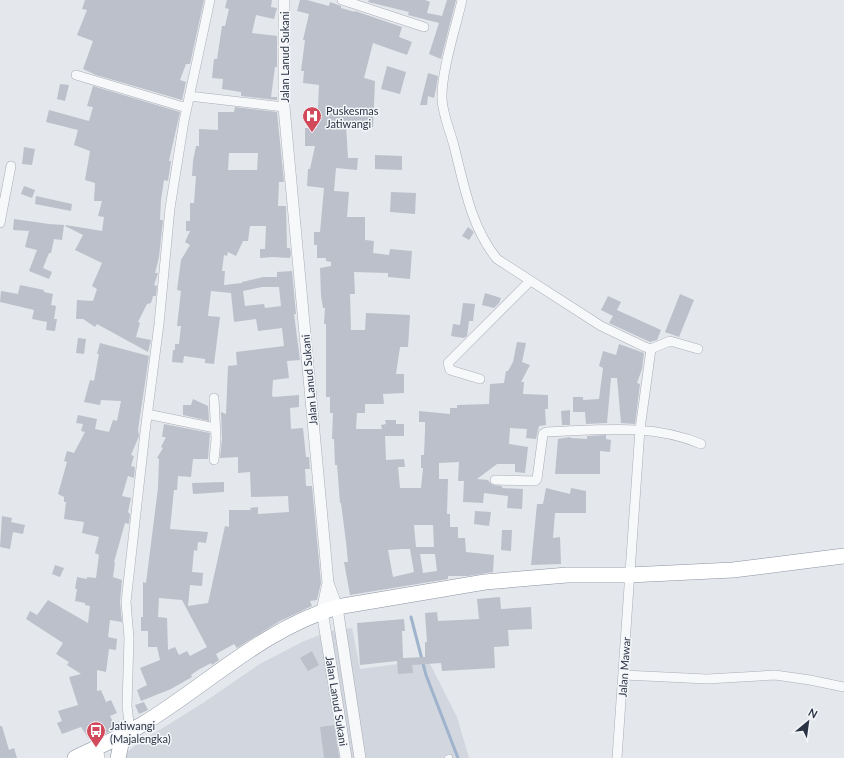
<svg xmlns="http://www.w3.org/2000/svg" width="844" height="758" font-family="Lato,sans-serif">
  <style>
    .built { fill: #d2d6de }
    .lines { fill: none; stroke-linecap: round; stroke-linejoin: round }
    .stream { stroke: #9fb4cc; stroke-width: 3 }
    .building { fill: #bbc0ca; fill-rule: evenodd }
    .service-casing { stroke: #a9aeb7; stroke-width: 5.5 }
    .minor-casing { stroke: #a9aeb7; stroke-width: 10 }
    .tertiary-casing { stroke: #a9aeb7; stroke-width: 12 }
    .secondary-casing { stroke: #a9aeb7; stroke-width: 14 }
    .trunk-casing { stroke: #8b94a3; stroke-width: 16 }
    .service { stroke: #f7f8fa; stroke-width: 4.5 }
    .minor { stroke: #f7f8fa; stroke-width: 9 }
    .tertiary { stroke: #f7f8fa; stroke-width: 11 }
    .secondary { stroke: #fff; stroke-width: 13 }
    .trunk { stroke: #fff; stroke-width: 15 }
    .labels { text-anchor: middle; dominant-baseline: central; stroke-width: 3; stroke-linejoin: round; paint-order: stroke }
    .street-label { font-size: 11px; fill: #2b3445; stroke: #f4f6f9 }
    .poi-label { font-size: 11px; fill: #2b3445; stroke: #f4f6f9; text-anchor: start }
  </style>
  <rect width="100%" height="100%" fill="#e4e7ec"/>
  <!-- built -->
  <path class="built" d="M352,628L360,669L428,660L457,717L469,758H120L137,744L203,703L258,665L302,642L330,631Z"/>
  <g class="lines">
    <!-- stream -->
    <path class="stream" d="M411,617L426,675L458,758"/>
  </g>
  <!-- building -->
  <path class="building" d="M85,0H204L190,64H186L180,80L186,82L182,100L96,75L83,69L93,41L77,35L87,10L82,9Z
    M227,0H272L271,7L277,8L274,19L256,15L252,33L277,36V67H275L271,97H277V100L241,96V92L222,89L223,79L212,78L214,59H217L222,26H225L229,9L225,8Z
    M300,0H307L329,6L330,2L341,6V8L355,12V11L402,27L399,37L412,42L407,55L373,43L364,78L375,81L373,127L346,125L348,158H358L357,170L336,168L334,191L349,192L347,217H365V240L374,241L373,253L389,255L390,249L412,251L410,279L388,277V273L354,272L355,294H350L351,330H365L366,313L410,315L408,347H400L396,374H404V393L383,394L384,404H365V413H357L356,429H382L381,425L386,424L385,420H396V424H404V436H385L386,460L404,459L405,467H398L400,488H421L423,468H421V455H424L425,430V422H419V411L450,414V408H457V405L489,404L490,384L504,383L506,371H508L513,362L517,342L526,343L522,362L530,365L521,382H524L523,394L548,395V409H545L546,425L539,426L536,439L526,438L527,429L510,428L509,444L528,447L525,473L515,472V464H497L477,479L488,480L492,485L502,486V488L523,489L522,509L507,508L508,496L484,493L483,503L463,502L464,481H458L459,462L439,463V479H448L447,514H450V527H458V538H465L466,552L494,555L493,572L468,576H448V579L350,595L344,562H348L346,542L341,503H340L337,465H335L334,439H332L333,413H330V397H326V324H324L325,308H323L321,296L320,268L331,266V262L326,261V258H317V245H314V232H320L324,188L307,186L308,169H310L315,146H305V128H317L319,85L303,83L304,71H301L305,40H303L309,14L297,11ZM414,525H433L434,547H416ZM402,549H410L414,572L393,577L388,550ZM420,554H435L437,571L423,573Z
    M369,0H425L430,2L427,13L442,16L447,0H456L441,59L429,54L439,23L408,15L409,12L368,2Z
    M387,66L406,72L400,94L381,89Z
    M428,73L438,76L436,89L434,98L428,96L427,105H420Z
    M60,84L69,85L65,101L57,99Z
    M93,86L180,112L169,161H171L168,181L164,180L161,200L160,220H163L159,257L155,273H158L154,285L157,286L156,296H153L151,303L147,304L138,322L140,323L136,337L151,340L148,352L97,324L95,327L83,319H76L77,300L93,301L97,289L92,286L102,263L75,250L83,235L65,226L66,225L102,231L104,217L98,216L102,201H94L95,183L85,180L90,151L74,145L78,130L46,122L49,110L89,121L93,107L87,106Z
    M235,107L277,112L284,182H279L278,206H286L287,248H290L291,254L290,258L272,257L260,258V249H265L266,226H250L248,241H243L236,256L228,252L227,256L224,255L222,271H225L224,285L242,283V282L263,277H277V272L292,271L296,314H294L300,360L287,361L289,378L273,380L272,395L273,397L299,395V407L290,408L291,429L303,428L306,457H309L310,469H305L306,486H312L321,583L317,600L310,601L312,606L280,621L237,648L234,644L216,654L219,660L212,665L211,663L198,670L191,675L192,677L171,689L141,701L137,690L147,685L140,668L160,660L157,647H148V631H141V617H143V582L146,583L158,488L159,459L157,458L163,448L161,447L166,437H162L164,424L210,433L208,459H193L191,477L178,476L177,490H174L170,529L208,532L206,543L198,542L197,551L194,550L192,572L203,573L202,586L190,585L188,606L208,603L225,526L229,527V510H251L250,508L258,507V514L289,512L288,496L251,497L250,472L238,473V457L220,458L222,439L221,412L226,414L228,366L237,365L236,352L284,346L282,328L258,331L256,319L234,322L231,293L211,291L208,316L220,317L214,364L205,363V359L184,356L183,363L172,362L173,350H175V344H179L181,326H177L181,291L177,290L181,260L190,245L185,242L190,231H186V221H190V203H194L196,176H192L193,161L196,146H199V129L218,130V112H234ZM229,153H258L257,170H228ZM262,287H279L281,306L265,308L264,304L245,306L243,291ZM159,598L182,600L207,647L190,656L187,651L179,655L175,647L168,650L167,618L158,617Z
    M24,147L35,149L32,165L22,164Z
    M375,155L402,156V170L375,169Z
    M24,186L35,190L32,198L21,194Z
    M391,192L416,193L415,214L390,212Z
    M36,196L72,204L71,211L35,204Z
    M14,219L49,224L64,225L62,240L54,239L51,253H49L43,268L52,272L49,279L29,271L37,250L25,247L29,231L13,230Z
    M468,227L474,232L469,240L462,236Z
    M20,285L44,290V292L53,294L51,305L56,306L54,319H57L55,331L46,330L47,322L32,319L34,310L0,302L1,291L18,294Z
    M485,293L501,298L499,303L494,308L482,305Z
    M680,294L694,300L679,337L665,332Z
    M608,296L621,302L617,310L661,330L657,340L650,342L609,323L613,316L601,310Z
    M463,303L475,304L473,321H469L467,336L464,338L451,336L453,324L460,325Z
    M78,338L86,339L84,354L76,353Z
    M100,343L149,356L138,430L139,436L131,455L134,456L131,466L135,467L134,478L128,476L122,496L131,498L128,512L130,514L129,524L125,523L114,562L115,563L113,577L122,580L120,602L122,622L110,620L108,637L117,639L116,650L109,649L106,672L97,670V691L101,690L106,702L111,700L117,713L110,716L116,728L105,734L103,731L89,739L81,727L62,734L57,723L62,721L58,711L78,705L69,677L81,674L67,665L69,662L56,654L63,643L26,619L30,611L37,615L48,600L88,623L90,606L85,605V603L75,601L77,589H75L77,577L87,579V577L96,578L99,555L95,553L99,537L82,533L84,522L64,519L66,502H64V497L58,494L67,462L64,461L67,451L74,453L85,432L81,431L83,424L76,423L78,415L97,419L95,429L109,432L113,420L117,421L121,401L101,400L100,405L84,402L90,380L94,381L99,354H97Z
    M619,344L644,353L642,369L637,383L640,384L635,424L621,423L617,378H611L607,423L586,424L585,412H573V397H583V400L599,399L603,368L599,366L603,351L616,355Z
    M193,399L208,406L209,421L183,415V405H191Z
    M570,410V425H562L561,411Z
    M606,435V439L611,440L610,452L600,451V474H555L558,439L570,437L571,438L587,439V436Z
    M224,482V492L193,494L192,483Z
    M546,488L570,494L571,488L586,491V513H555L553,538L560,537L561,564L531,565L537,504H543Z
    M475,511L491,512L489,526L474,524Z
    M2,516L12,518L11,522L25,525L23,534L13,532L10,549L0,547Z
    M502,530H512L511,551L501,550Z
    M55,565L64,568L60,577L52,574Z
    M500,597L501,609L531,607L532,629L508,630L509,646L494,647L495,668L442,671L441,663L412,665L413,673L398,674L397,661L360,665L357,623L404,619L405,631H402L403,658L425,657V642H427L425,613L437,612L438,621L479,619L477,599Z
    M312,651L319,665L308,671L300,658Z
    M144,702L148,710L139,714L135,705Z
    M334,725L339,758H324L320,727Z
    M0,726H2L9,750L14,748L17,758H0Z"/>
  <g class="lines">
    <!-- service casing -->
    <g class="service-casing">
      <path id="service" d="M447,758L450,757"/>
    </g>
    <!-- minor casing -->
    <g class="minor-casing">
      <path id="minor" d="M342,0L424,27
        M462,0C456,27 441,72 442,99C443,116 450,130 454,146C464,185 471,227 497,259L601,326L645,347L651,349L670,341L698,349
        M76,75L187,108
        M189,96L284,107
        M0,223L11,166
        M480,379L450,370L448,363L530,281
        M214,398L216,439L214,460
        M147,414L215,428
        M495,480L535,481L537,479L543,434L546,432C599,430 652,423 701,444
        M624,675L707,679L775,675L810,680L844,687
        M130,731L127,706L129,638L126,602L145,432L159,324L170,208L184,121L210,0
        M617,758L640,429L651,349"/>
    </g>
    <!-- tertiary casing -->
    <g class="tertiary-casing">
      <path id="tertiary" d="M284,0V107L328,583L322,611L346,758
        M328,583L337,607L360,758"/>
    </g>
    <!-- secondary casing -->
    <g class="secondary-casing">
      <path id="secondary" d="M96,748L98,758"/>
    </g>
    <!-- trunk casing -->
    <g class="trunk-casing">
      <path id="trunk" d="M75,758C97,747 121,737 143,724C207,685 263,629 337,607L485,582L567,575H629L733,570L844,556
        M118,758L123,735"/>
    </g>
    <!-- service -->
    <use href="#service" class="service"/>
    <!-- minor -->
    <use href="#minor" class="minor"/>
    <!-- tertiary -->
    <use href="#tertiary" class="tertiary"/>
    <!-- secondary -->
    <use href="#secondary" class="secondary"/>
    <!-- trunk -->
    <use href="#trunk" class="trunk"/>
  </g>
  <!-- icons -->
  <defs>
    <g id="hospital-pin" transform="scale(1)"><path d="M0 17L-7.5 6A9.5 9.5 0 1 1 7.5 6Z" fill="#d1495b" stroke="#f4f6f9"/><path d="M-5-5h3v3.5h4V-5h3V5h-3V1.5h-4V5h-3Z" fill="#fff"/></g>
    <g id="bus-pin" transform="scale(1)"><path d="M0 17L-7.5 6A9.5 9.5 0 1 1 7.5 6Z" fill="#d1495b" stroke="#f4f6f9"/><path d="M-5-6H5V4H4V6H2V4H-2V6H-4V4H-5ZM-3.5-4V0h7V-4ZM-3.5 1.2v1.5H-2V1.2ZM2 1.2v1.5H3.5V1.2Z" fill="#fff"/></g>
  </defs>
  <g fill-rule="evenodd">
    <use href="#hospital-pin" x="312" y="116"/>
    <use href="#bus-pin" x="96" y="731"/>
  </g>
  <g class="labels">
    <!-- street labels -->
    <g class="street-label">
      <text transform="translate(284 57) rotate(-90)">Jalan Lanud Sukani</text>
      <text transform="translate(309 380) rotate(-95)">Jalan Lanud Sukani</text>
      <text transform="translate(624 667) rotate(-86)">Jalan Mawar</text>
      <text transform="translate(337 701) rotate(81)">Jalan Lanud Sukani</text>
    </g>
    <!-- poi labels -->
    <g class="poi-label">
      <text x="326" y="110">Puskesmas<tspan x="326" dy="13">Jatiwangi</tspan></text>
      <text x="110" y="725">Jatiwangi<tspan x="110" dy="13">(Majalengka)</tspan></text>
    </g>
  </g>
  <!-- north arrow -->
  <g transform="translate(808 722) rotate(29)" stroke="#f4f6f9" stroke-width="3" paint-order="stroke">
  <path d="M0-3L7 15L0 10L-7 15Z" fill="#2b3445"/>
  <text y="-6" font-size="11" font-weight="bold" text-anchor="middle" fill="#2b3445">N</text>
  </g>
</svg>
